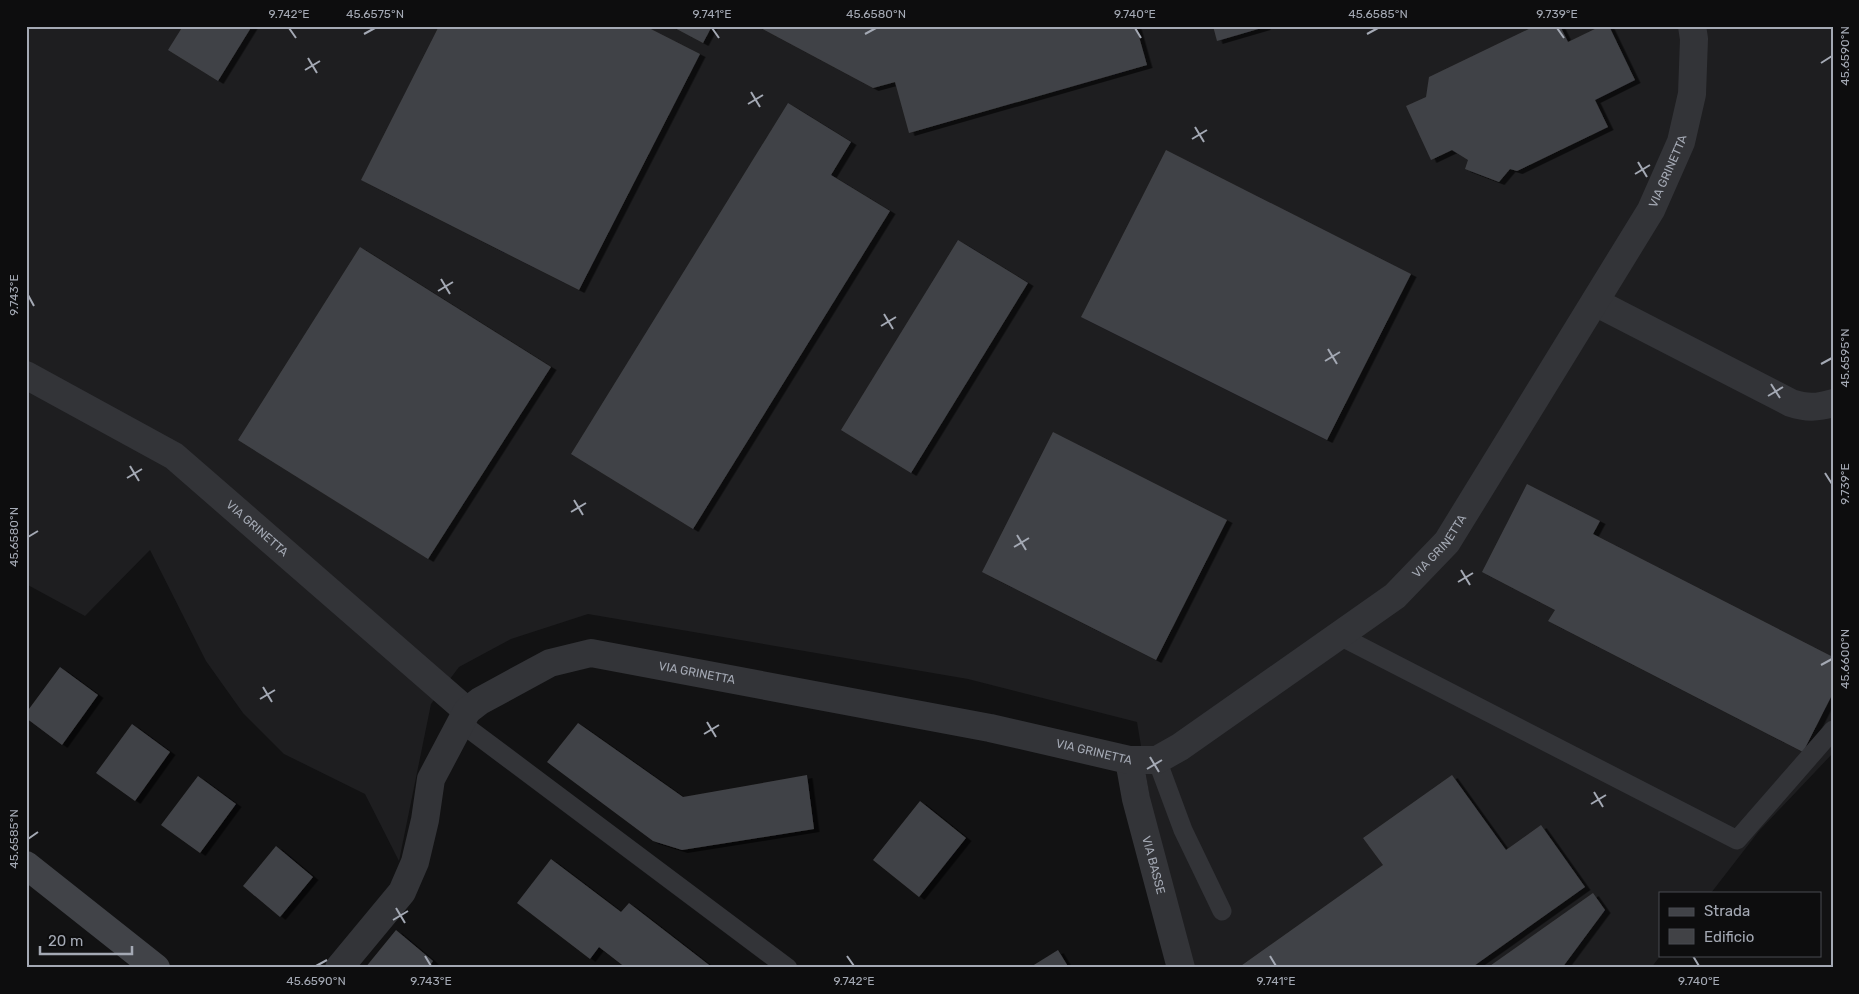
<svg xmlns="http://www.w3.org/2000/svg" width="1859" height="994" font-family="Rubik,sans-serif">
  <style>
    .built { fill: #1e1e20 }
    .building { fill: #414246; filter: url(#shadow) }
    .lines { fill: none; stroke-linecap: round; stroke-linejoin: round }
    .service { stroke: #333438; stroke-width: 19 }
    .minor { stroke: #333438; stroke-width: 28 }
    .secondary { stroke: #414348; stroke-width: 28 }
    .ticks { fill: none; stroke: #a4a9b4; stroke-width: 2 }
    .labels { text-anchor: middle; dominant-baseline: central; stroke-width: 4; stroke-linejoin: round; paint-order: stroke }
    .street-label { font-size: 12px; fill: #a4a9b4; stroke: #0d0d0e }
    .neatline { fill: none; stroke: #a4a9b4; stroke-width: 2 }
    .ticks-label { font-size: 12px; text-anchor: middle; fill: #a4a9b4 }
  </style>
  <defs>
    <filter id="shadow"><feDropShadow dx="5.5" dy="3" stdDeviation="0" flood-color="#0009"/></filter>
  </defs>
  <rect width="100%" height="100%" fill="#121213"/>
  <!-- built -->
  <path class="built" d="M26,26H1833V753L1759,831L1711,893H1660L1661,955L1651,968H1189L1154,824L1137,722L968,679L588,614L511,639L459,667L431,704L399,861L365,794L284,754L243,713L206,661L150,550L85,616L26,584Z"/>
  <!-- building -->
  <path class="building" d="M183,26H252L218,81L168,50Z
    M439,26H645L700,54L579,290L361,180Z
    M671,26H712L703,43Z
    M757,26H1136L1147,65L909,133L895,82L873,88Z
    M1213,26H1265V27L1217,41Z
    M1535,26H1560L1568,42L1601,26H1609L1635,80L1595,100L1608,127L1517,171L1510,169L1499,182L1465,169L1468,160L1452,150L1431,160L1406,106L1426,97L1429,77Z
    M788,103L851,142L831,175L890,211L693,529L571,454Z
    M1166,150L1411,274L1327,440L1081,317Z
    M958,240L1028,283L911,473L841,430Z
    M360,247L551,367L428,559L238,440Z
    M1053,432L1227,520L1156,660L982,572Z
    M1527,484L1600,521L1593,534L1833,657V693L1803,752L1548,621L1555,610L1482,572Z
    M60,667L98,695L62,745L26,718V713Z
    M578,723L683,797L807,775L814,829L682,850L653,841L547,762Z
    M132,724L170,752L135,801L96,773Z
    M1452,775L1506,850L1541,825L1585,887L1471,968H1238L1383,865L1363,838Z
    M198,776L236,804L200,853L161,825Z
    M920,801L966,838L919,897L873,860Z
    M276,846L313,877L280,917L243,886Z
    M551,859L621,912L629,903L713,968H626L599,947L590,959L517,903Z
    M1593,893L1605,910L1562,968H1487Z
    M396,930L433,961L428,968H365Z
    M1058,950L1069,968H1029Z"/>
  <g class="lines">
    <!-- service -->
    <path class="service" d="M1338,635L1737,840L1833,730
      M461,723L788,968
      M1157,760L1183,830L1222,911"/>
    <!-- minor -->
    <g class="minor">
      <path d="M1595,302L1791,403C1806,408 1817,408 1833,403"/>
      <path id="s1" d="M26,375L174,456L467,711"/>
      <path id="s2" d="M1129,760L1136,799L1181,968"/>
      <path id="s3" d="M339,968L402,892L415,862L425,820L431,779L467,711L480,701L550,663L591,653L990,728L1129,760H1157L1180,747L1395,596L1447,542L1651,210L1681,142L1692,94L1694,39L1692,26"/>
    </g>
    <!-- secondary -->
    <path class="secondary" d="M26,865L156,968"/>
  </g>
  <!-- ticks -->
  <path class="ticks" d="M289,28L296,38M712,28L719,38M1135,28L1141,38M1557,28L1564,38M364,34L375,28M865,34L876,28M1367,34L1378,28M308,58L317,73M1821,63L1832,56M305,70L320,61M751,92L760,107M748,104L763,95M1195,127L1204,142M1192,139L1207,130M1638,162L1647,177M1635,174L1650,165M441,279L450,294M438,291L453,282M28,295L34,306M884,314L893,329M881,326L896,317M1328,349L1337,364M1325,361L1340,352M1821,364L1832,358M1771,384L1780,398M1768,396L1783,387M130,466L139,481M1825,473L1832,484M127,478L142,469M574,500L583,515M571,512L586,503M1017,535L1026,550M28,537L38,531M1014,547L1029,538M1461,570L1470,585M1458,582L1473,573M1821,665L1832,659M263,687L272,702M260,699L275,690M707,722L716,737M704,734L719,725M1150,757L1159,772M1147,769L1162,760M1594,792L1603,807M1591,804L1606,795M28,839L38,832M396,908L405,923M393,920L408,911M425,956L431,966M847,956L854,966M1270,956L1276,966M1693,956L1699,966M316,966L327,960"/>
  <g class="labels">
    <!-- street labels -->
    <g class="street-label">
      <text stroke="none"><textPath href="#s3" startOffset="1804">VIA GRINETTA</textPath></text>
      <text stroke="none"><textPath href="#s1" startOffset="279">VIA GRINETTA</textPath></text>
      <text stroke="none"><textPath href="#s3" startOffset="1364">VIA GRINETTA</textPath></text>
      <text stroke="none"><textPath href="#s3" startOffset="539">VIA GRINETTA</textPath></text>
      <text stroke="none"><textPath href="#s3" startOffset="944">VIA GRINETTA</textPath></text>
      <text stroke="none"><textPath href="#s2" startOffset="108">VIA BASSE</textPath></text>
    </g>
  </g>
  <!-- border -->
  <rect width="1859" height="994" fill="none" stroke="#0d0d0e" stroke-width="55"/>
  <!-- legend -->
  <rect x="1659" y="892" width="162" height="65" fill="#0d0d0e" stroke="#494b50"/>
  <rect x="1669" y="908" width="25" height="8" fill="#414348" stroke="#494b50"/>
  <text x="1704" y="916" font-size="15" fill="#a4a9b4">Strada</text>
  <rect x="1669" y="929" width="25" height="15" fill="#414246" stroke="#494b50"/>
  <text x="1704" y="942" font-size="15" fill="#a4a9b4">Edificio</text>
  <!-- scale -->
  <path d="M40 946v8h92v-8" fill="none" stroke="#a4a9b4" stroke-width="2.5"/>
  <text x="48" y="946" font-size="15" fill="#a4a9b4" stroke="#0d0d0e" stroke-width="4" paint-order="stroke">20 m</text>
  <rect x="28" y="28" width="1804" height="938" class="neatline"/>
  <g class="ticks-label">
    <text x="289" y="18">9.742°E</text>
    <text x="375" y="18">45.6575°N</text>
    <text x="712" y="18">9.741°E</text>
    <text x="876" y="18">45.6580°N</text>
    <text x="1135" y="18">9.740°E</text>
    <text x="1378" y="18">45.6585°N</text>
    <text x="1557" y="18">9.739°E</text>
    <text transform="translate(1845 56) rotate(-90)" y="4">45.6590°N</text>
    <text transform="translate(14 295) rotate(-90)" y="4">9.743°E</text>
    <text transform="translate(1845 358) rotate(-90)" y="4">45.6595°N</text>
    <text transform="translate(1845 484) rotate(-90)" y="4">9.739°E</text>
    <text transform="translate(14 537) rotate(-90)" y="4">45.6580°N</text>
    <text transform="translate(1845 659) rotate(-90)" y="4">45.6600°N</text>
    <text transform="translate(14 839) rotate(-90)" y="4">45.6585°N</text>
    <text x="316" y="985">45.6590°N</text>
    <text x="431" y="985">9.743°E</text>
    <text x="854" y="985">9.742°E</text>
    <text x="1276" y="985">9.741°E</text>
    <text x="1699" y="985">9.740°E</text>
  </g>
</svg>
